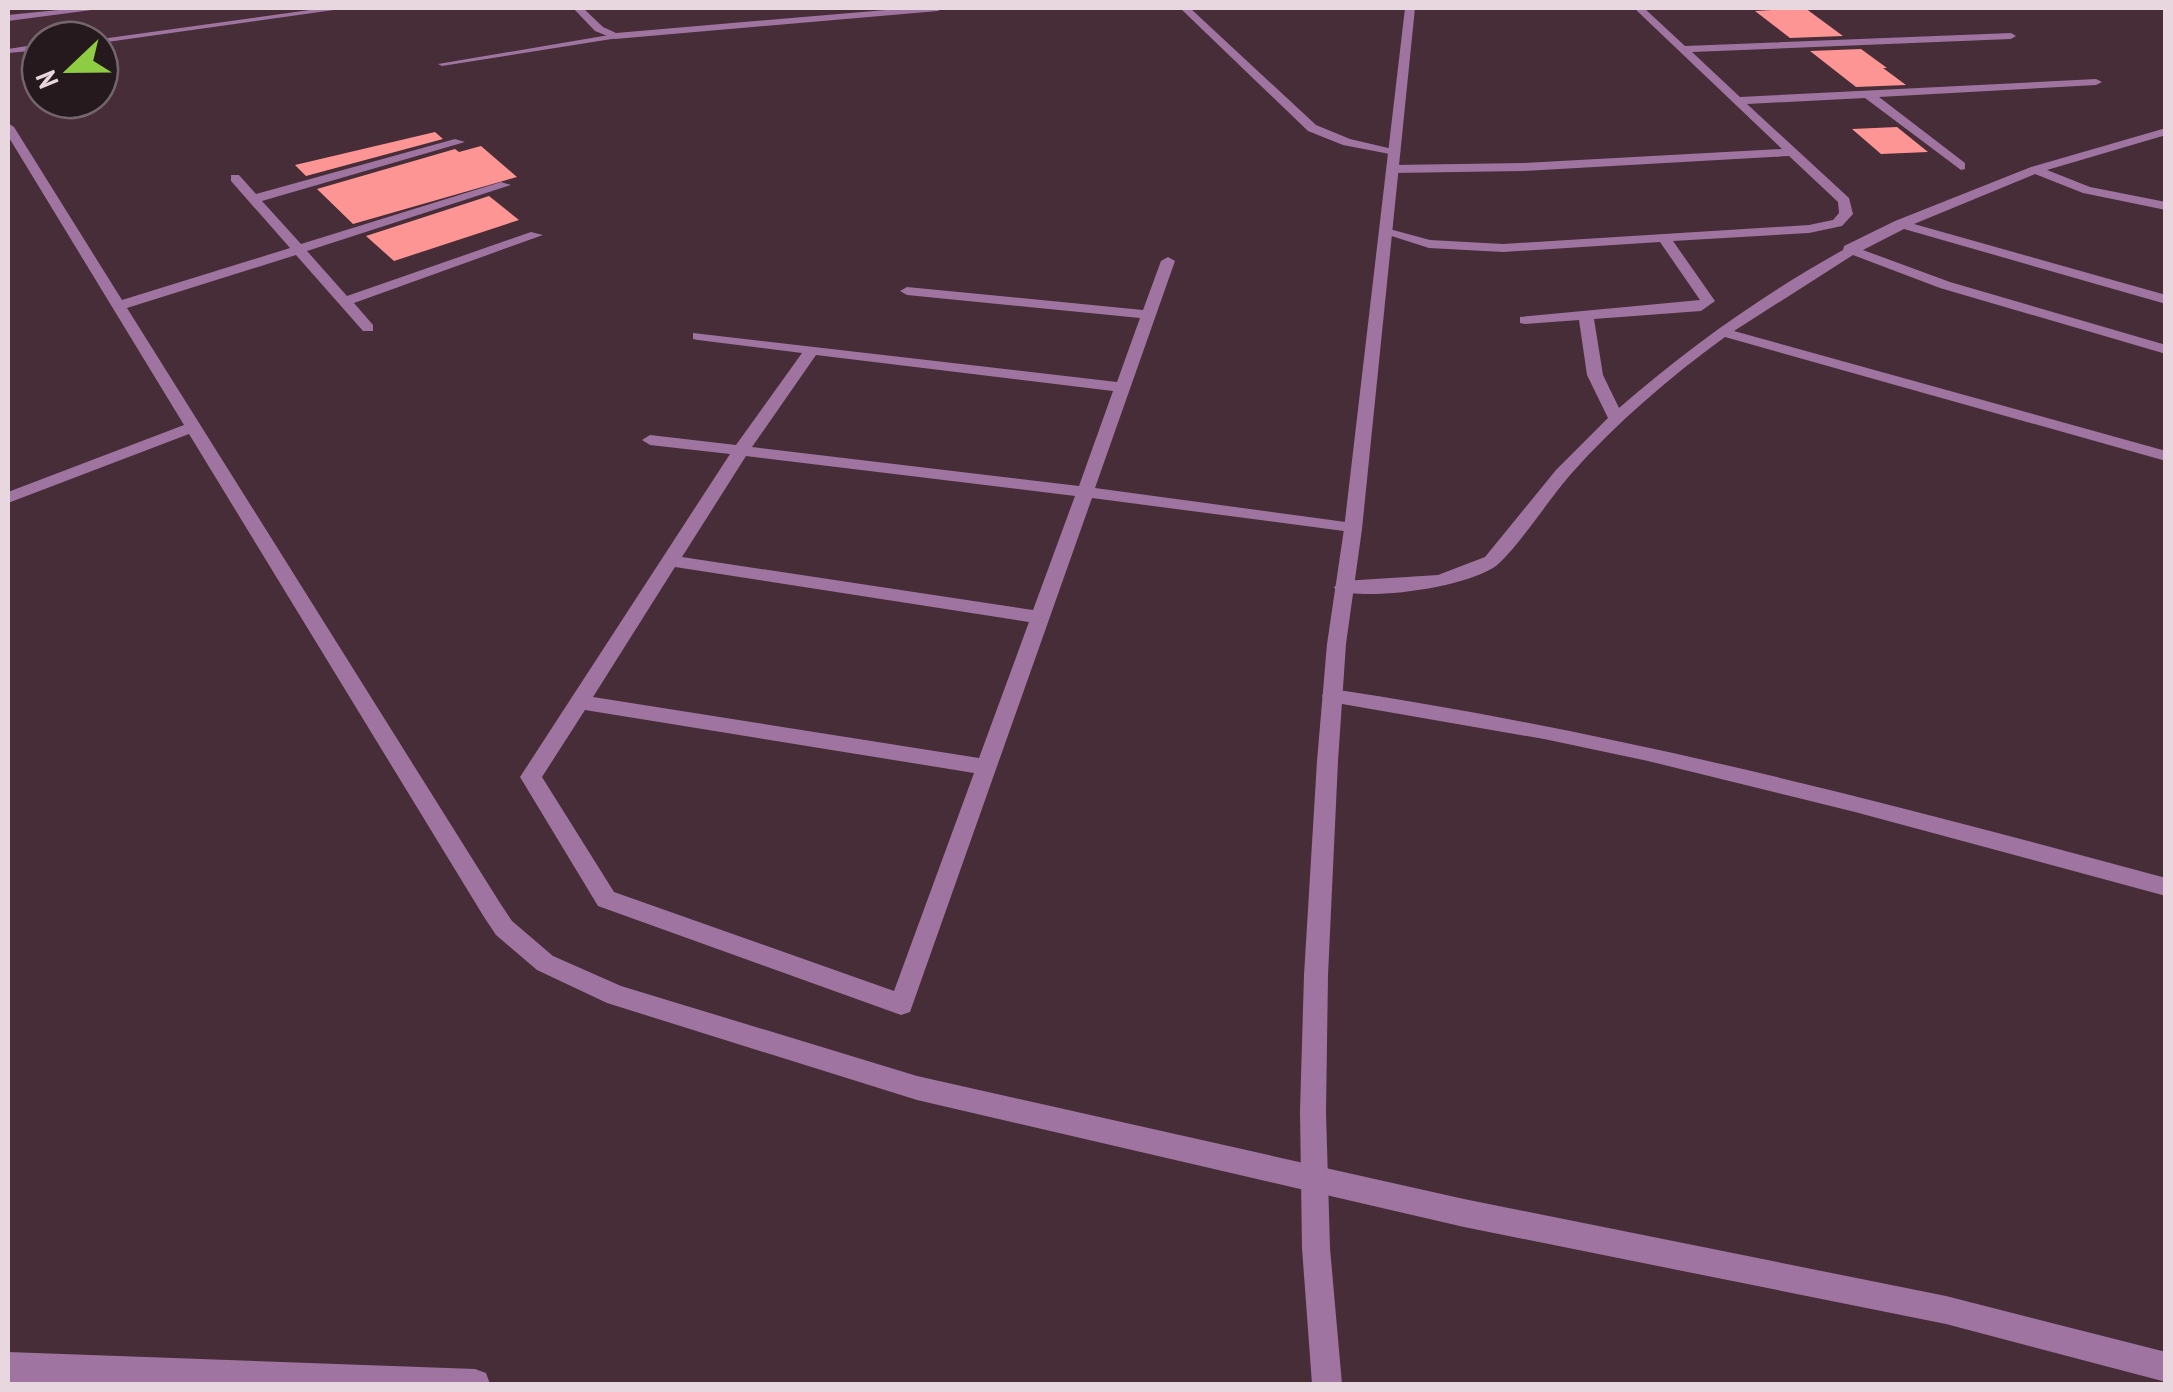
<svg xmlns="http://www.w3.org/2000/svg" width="2173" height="1392" font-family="'PT Sans Narrow',sans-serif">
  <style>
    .building { fill: #fc9594 }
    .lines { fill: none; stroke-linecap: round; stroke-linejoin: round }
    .service { fill: #9f74a0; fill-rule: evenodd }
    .minor { fill: #9f74a0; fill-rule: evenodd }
    .tertiary { fill: #9f74a0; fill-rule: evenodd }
  </style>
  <rect width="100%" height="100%" fill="#462d37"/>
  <!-- building -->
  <path class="building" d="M1805,8L1843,36L1790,38L1755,11Z
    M1861,49L1887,68H1883L1906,85L1856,87L1810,51Z
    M1897,127L1928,152L1881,154L1852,129Z
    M435,132L443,139L306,176L295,165Z
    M481,146L517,177L353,224L317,189L455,149L459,152Z
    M489,196L519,220L394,261L366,236Z"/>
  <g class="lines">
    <!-- service -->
    <path class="service" d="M615,34L619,36L618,38L442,66L438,64Z"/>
    <!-- minor -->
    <path class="minor" d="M78,8H107L8,21V15Z
      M324,8H348L100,43V40H94Z
      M573,8H583L603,27L616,33L909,8H943L938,11L615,39L595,31Z
      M1180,8H1190L1316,125L1350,139L1401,151L1395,155L1343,145L1308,131Z
      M1634,8H1644L1685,46L2011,33L2016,36L2011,39L1692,52L1740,97L2096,79L2102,82L2096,85L1879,97L1965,163V169L1961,170L1865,98L1747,104L1849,198L1853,214L1842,226L1809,233L1673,241L1715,301L1701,311L1594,319L1603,375L1619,408C1689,347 1762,295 1843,250L1844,246L1895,221L2031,167L2166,128V135L2047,170L2090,187L2166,202V210L2083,193L2035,174L1914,224L2166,295V304L1904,229L1863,250L1950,282L2166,345V354L1940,288L1853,255L1734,331L2166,451V461L1725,337C1670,377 1616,423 1571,474C1552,495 1512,556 1493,568C1460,588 1374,600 1336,591L1334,587L1343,581L1438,575L1485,557L1556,470L1608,418L1587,375L1579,320L1525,324L1520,323V317L1700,300L1660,242L1503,252L1429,248L1382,233V227L1430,240L1503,244L1809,225L1833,220L1839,213L1838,202L1789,156L1523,171L1393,173L1387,169L1393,165L1523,163L1782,149Z
      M40,44V50L8,53V49Z
      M8,123L14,127L122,300L290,248L231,181V175H239L256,194L455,139L465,142L262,201L301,244L501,182L511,185L307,251L347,296L531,232L543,235L354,303L373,325V331H363L296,255L127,308L500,903L512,921L553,956L621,986L917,1076L1464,1199L1946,1296L2166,1352V1382L1946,1324L1464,1227L917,1100L607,1003L537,970L496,935L484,917L189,434L8,503V492L184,425L8,136Z
      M1168,257L1175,261L1095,488L1353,523L1359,525L1362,529L1359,533L1092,498L910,1012L901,1015L598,906L520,777L730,454L650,445L642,440L650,435L736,445L802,353L698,340L693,339V333L1117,382L1140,318L907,295L900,291L907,287L1143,310L1161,261ZM816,355L1113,391L1079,486L752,447ZM746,456L1075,496L1033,610L682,557ZM675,567L1029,622L979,758L593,697ZM585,710L974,773L894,991L614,892L542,777Z
      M1332,689C1615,731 1890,803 2166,878V896L1855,812L1648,761L1544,739L1325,701L1322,696L1325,691Z
      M8,1352L475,1369L486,1373L490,1384L8,1382Z"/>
    <!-- tertiary -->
    <path class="tertiary" d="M1405,8H1415L1362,529L1346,644L1338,761L1328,975L1326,1112L1330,1248L1342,1384H1312L1302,1248L1300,1112L1304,975L1317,761L1327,644L1344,529Z"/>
  </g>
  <!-- border -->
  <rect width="2173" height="1392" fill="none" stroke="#e8d7de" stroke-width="20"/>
  <!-- north arrow -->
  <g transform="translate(70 70) rotate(248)"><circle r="48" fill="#25191e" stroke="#73656b" stroke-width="2.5"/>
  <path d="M0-8L18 38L0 25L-18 38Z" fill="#8ecd43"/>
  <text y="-15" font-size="28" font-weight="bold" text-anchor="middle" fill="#e8d7de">N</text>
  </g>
</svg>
